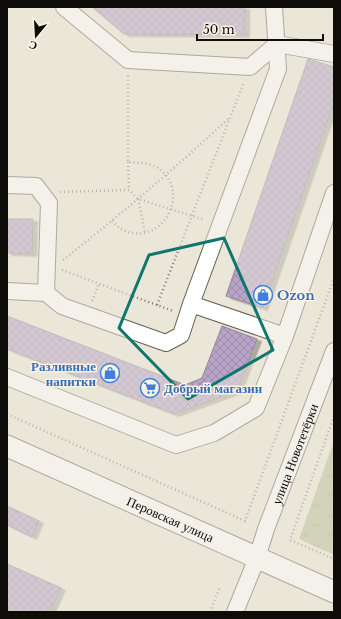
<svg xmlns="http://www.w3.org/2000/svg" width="341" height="619" font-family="'Libre Baskerville',serif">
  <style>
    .grass { fill: url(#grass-tufts) }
    .building { fill: url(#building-cross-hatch); stroke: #8f8995; filter: url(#shadow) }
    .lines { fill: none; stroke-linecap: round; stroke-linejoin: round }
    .minor-casing { stroke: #656155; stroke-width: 18 }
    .major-casing { stroke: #656155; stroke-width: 23 }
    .path { stroke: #7e7b72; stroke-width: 2.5; stroke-dasharray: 1 3; stroke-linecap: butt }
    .minor { stroke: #fff; stroke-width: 16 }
    .major { stroke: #fff; stroke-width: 21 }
    .marked { fill: none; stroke: #0f766e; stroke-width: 3; stroke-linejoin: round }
    .labels { text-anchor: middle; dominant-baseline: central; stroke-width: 3; stroke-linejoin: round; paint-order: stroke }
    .shop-label { font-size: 13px; font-weight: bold; fill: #366cbe; stroke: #f8f3e5; text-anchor: start }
    .street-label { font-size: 13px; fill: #0e0c08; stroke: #f8f3e5 }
  </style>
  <defs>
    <pattern id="grass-tufts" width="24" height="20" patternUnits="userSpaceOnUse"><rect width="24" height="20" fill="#b7bd93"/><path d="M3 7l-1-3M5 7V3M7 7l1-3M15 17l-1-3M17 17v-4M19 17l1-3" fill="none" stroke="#9ca17d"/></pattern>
    <pattern id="building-cross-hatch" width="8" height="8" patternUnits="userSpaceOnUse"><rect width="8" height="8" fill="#b8a3c9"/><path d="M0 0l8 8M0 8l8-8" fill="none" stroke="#9d8bab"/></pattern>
    <filter id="shadow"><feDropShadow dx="4.5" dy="2.5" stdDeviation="0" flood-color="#0004"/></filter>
  </defs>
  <rect width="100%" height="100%" fill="#eae6d8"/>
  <!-- grass -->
  <path class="grass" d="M334,441V555L299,539Z"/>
  <!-- building -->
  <path class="building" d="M92,7H245V35L124,34Z
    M308,59L334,67V102L263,308L226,296Z
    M7,219H33L32,254L7,253Z
    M7,316L185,385L202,378L222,326L257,339L237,391L174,414L7,349Z
    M7,506L39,521L32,537L7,525Z
    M7,564L61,588L50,612H7Z"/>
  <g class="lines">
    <!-- minor casing -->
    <g class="minor-casing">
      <g id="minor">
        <path d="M64,7L128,60L250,67L277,44L334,54"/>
        <path d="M7,185L36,186L49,203L46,293L62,306L166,343L181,335L191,304L285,336"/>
        <path d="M7,291L46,293"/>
        <path d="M191,304L278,69L274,7"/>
        <path d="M7,377L176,445L214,433L256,408L285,336L334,193"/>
        <path id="s1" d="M235,612L257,558L266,529L334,351"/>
      </g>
    </g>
    <!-- major casing -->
    <g class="major-casing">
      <g id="major">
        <path id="s2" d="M7,446L334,592"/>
      </g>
    </g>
    <!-- path -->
    <path class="path" d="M128,162L129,190
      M60,192L129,190L138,199L205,220
      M138,199L145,232
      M112,221C115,224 118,227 121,229C160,250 194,193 158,168C149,162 138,163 128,162V75
      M63,260C120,215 174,169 228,119
      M62,270L173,311
      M92,301L99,284
      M157,305L244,82
      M7,414L245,521L334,278
      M334,416L290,540L334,559
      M210,612L220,587"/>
    <!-- minor -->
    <use href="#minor" class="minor"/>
    <!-- major -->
    <use href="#major" class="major"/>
  </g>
  <!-- marked area -->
  <path d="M0 0H341V619H0ZM224,238L273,350L188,399L119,328L149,255Z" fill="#eae6d8" fill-opacity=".55" fill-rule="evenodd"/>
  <path class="marked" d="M224,238L273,350L188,399L119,328L149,255Z"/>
  <!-- icons -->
  <defs>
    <g id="shop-ring" transform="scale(1)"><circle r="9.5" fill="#f8f3e5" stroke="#3f7fe0" stroke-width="1.5"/><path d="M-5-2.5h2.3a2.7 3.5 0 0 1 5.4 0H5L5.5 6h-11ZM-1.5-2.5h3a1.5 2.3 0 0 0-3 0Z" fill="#3f7fe0"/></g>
    <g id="supermarket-ring" transform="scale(1)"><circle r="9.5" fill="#f8f3e5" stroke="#3f7fe0" stroke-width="1.5"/><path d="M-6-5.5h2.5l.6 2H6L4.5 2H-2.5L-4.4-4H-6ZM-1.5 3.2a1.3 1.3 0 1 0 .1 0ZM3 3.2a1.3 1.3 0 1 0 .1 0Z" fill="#3f7fe0"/></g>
  </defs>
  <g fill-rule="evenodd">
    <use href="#shop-ring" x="263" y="295"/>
    <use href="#shop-ring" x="110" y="373"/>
    <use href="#supermarket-ring" x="150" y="388"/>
  </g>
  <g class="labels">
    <!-- shop labels -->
    <g class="shop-label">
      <text x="277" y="295">Ozon</text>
      <text x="96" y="366" text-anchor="end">Разливные<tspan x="96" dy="15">напитки</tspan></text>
      <text x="164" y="388">Добрый магазин</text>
    </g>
    <!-- street labels -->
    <g class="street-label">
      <text stroke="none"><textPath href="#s1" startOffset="169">улица Новотетёрки</textPath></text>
      <text stroke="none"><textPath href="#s2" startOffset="179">Перовская улица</textPath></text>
    </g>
  </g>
  <!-- border -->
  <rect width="341" height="619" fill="none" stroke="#0e0c08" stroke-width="16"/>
  <!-- north arrow -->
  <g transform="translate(36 36) rotate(198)" stroke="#f8f3e5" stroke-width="3" paint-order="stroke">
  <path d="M0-3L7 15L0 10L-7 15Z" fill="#0e0c08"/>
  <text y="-6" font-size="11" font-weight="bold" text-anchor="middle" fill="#0e0c08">С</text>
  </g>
  <!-- scale -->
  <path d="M197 34v6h126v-6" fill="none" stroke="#0e0c08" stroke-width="2"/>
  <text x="203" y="34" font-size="12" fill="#0e0c08" stroke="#f8f3e5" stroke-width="3" paint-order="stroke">50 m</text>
</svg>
